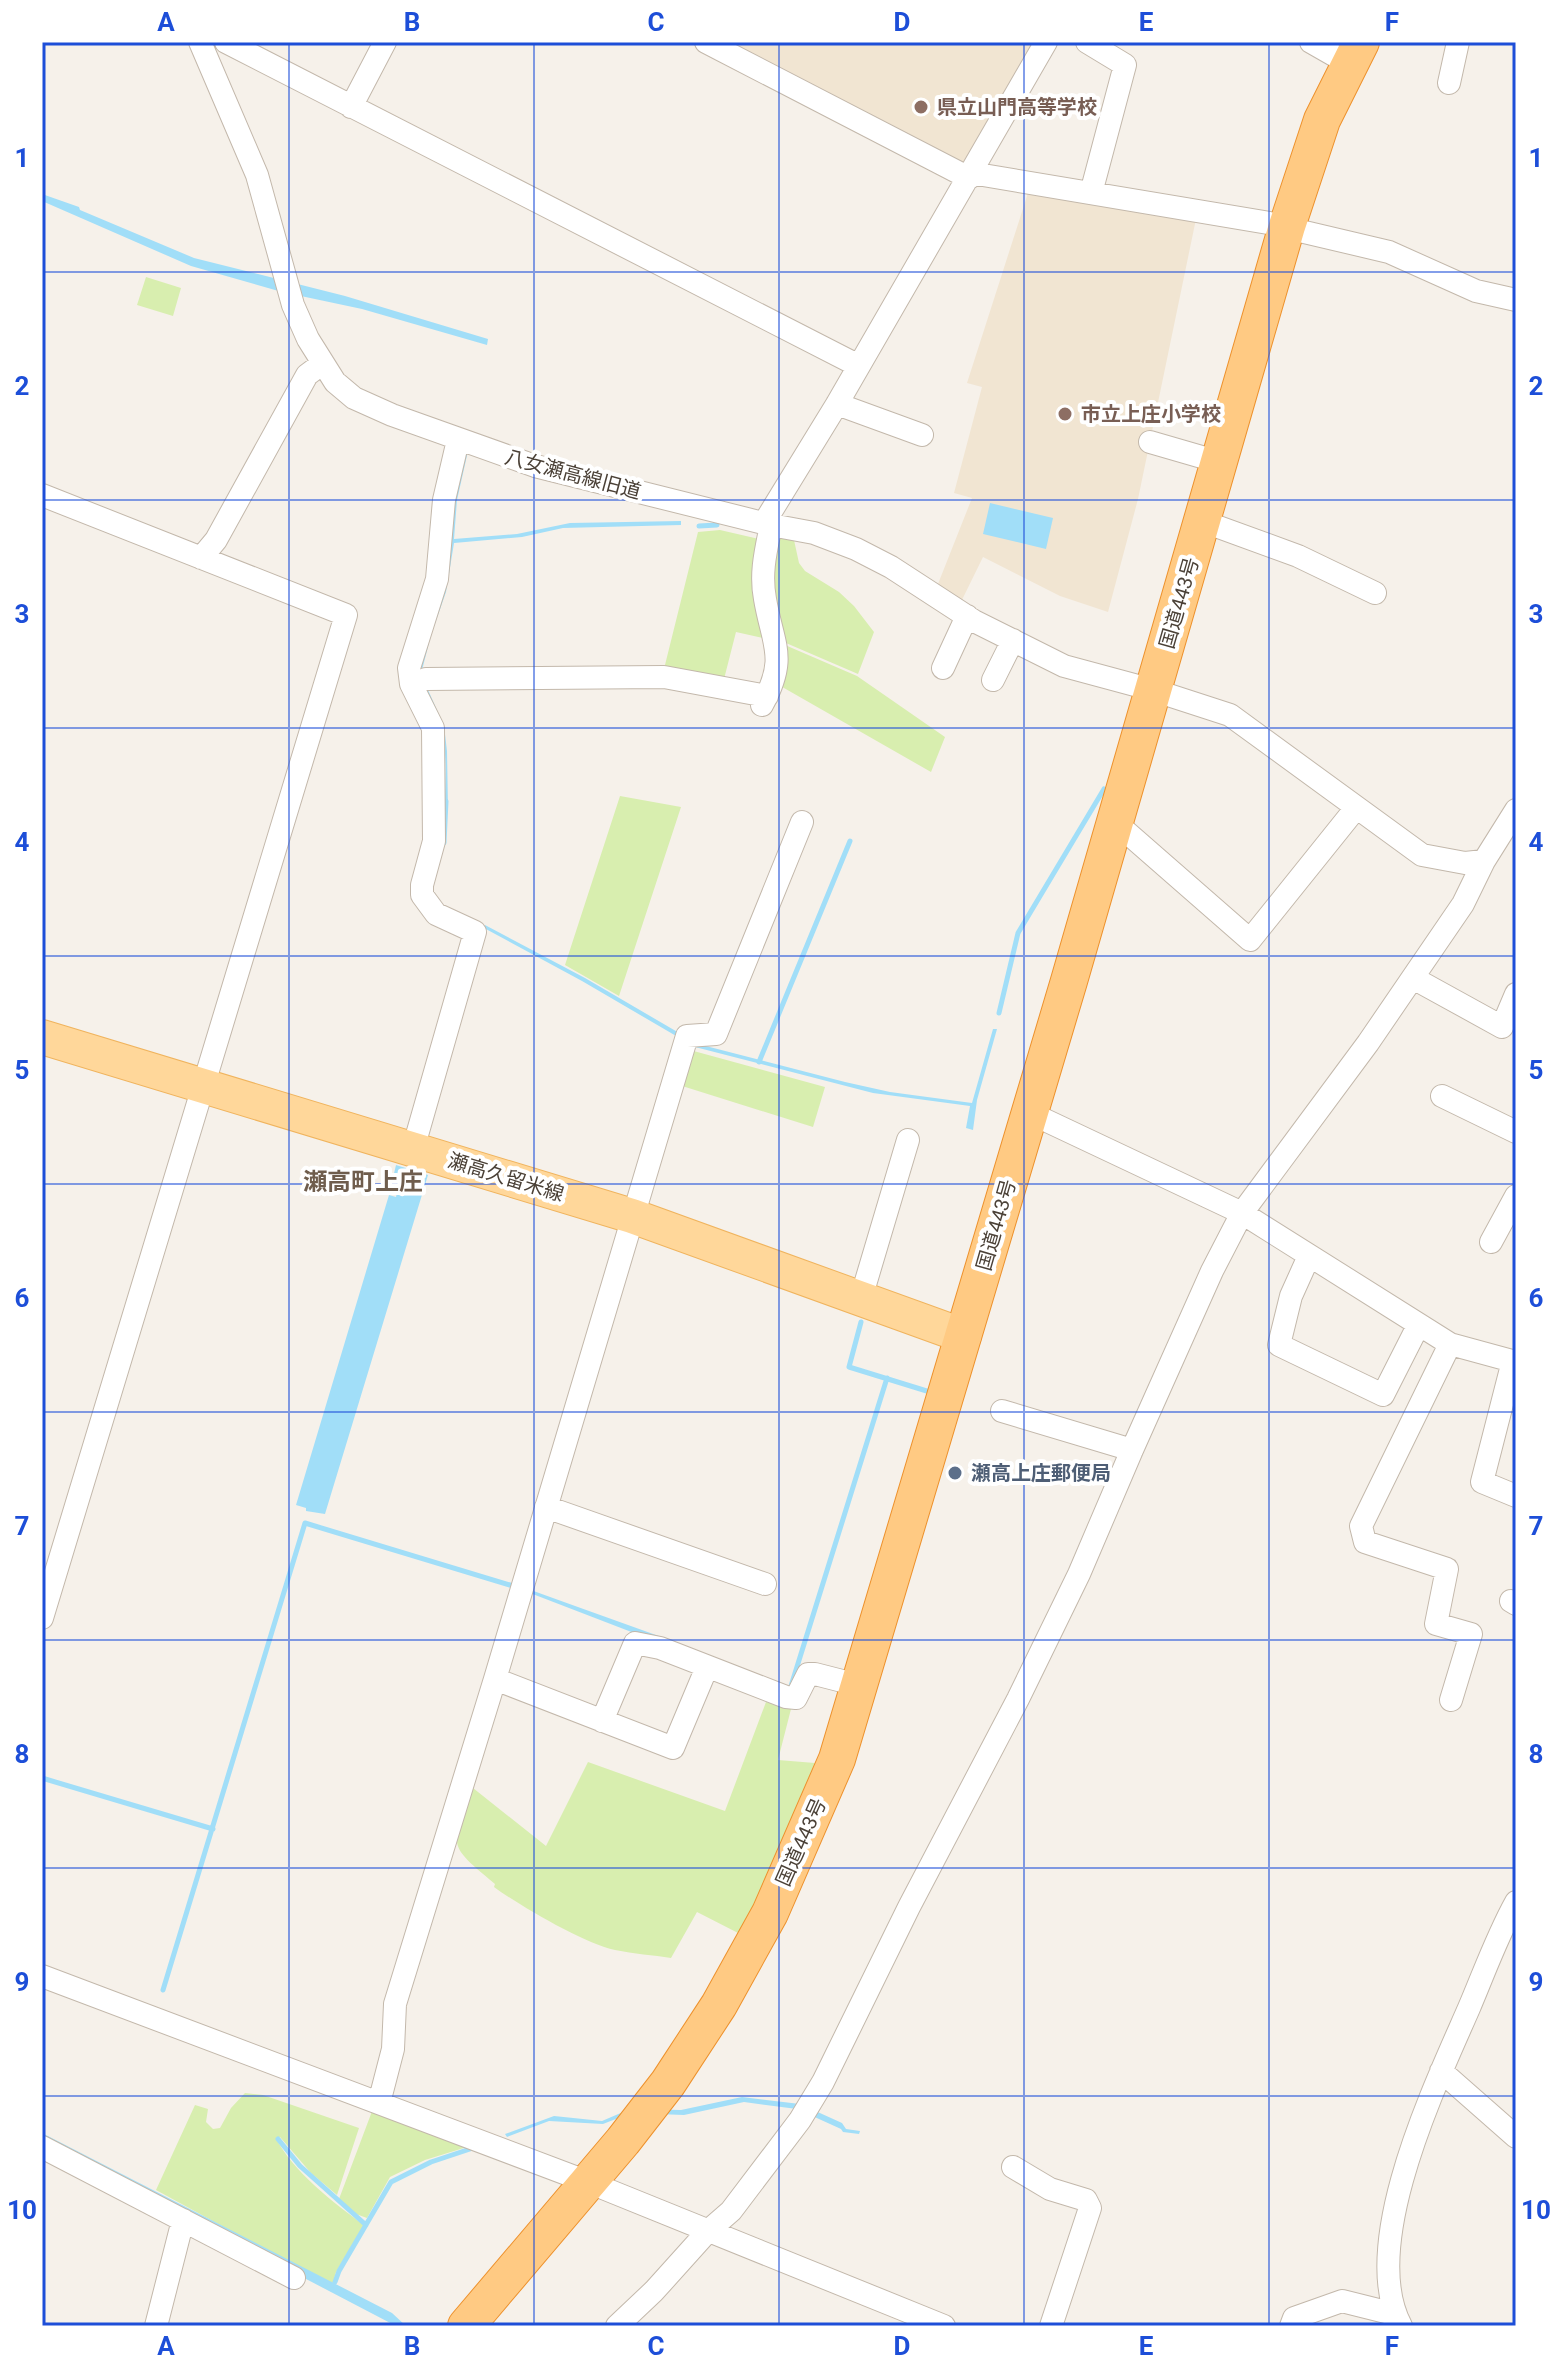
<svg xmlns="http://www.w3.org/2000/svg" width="1558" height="2368" font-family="Roboto,'Noto Sans JP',sans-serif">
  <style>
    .education { fill: #f1e5d2 }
    .green { fill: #d8eeaf }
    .water { fill: #a1def8 }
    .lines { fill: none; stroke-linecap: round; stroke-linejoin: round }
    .stream { stroke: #a1def8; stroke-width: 5 }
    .minor-casing { stroke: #c3b8ab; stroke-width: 24 }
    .primary-casing { stroke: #f0b45e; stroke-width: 36 }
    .trunk-casing { stroke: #ed912c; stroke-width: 38 }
    .minor { stroke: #fff; stroke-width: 22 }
    .primary { stroke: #ffd79a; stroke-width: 34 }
    .trunk { stroke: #ffca83; stroke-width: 36 }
    .grid { fill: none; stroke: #1d4ed8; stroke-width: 2; stroke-opacity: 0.55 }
    .education-dot { fill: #8d6e63; stroke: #fff; stroke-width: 3 }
    .service-dot { fill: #5c6f8a; stroke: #fff; stroke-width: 3 }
    .labels { text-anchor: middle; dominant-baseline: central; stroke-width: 8; stroke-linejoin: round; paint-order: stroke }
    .education-label { font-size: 20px; font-weight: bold; fill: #785e54; stroke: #fff; text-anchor: start }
    .street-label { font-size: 20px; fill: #4b4137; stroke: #fff }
    .service-label { font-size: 20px; font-weight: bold; fill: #4e5e75; stroke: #fff; text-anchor: start }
    .quarter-label { font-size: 24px; font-weight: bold; fill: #6f5d4d; stroke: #fff }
    .neatline { fill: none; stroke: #1d4ed8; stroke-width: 3 }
    .grid-label { font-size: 26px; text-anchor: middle; font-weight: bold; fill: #1d4ed8 }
  </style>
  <rect width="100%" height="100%" fill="#f6f1ea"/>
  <!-- education -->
  <path class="education" d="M714,42H1040L965,171Z
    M1028,193L1196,219L1138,499L1108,612L1060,596L983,557L960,604L936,589L972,498L954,493L982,387L967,383Z"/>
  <!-- green -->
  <path class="green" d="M146,277L181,288L173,316L137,305Z
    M720,530L759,539L768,639L736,632L723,683L663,673L698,532Z
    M775,537L794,540L799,563L805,571L839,592L854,606L874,632L858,674L786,643L772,605Z
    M785,645L857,676L945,737L931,772L777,684Z
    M620,796L681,807L619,996L565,965Z
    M690,1050L825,1087L813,1127L679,1085Z
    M766,1702L791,1709L778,1760L815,1763L742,1935L697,1912L671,1958C653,1955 634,1954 615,1950C585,1944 520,1906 494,1887L495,1884C444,1842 452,1847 473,1788L546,1846L588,1762L725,1811Z
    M245,2093L263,2095L359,2128L337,2195L311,2173L280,2137L276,2138C292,2171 335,2204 364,2225L336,2272L332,2286L156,2190L195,2105L208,2109L206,2122L213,2129L220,2128L231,2108Z
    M374,2106L467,2147L425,2160L390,2177L367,2218L356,2214L339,2199Z"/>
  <!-- water -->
  <path class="water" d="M42,194L79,207L80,210L194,258L345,296L488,339L487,345L362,309L282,292L191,266L42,201Z
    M464,450L468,451L457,500L454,539L517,534L570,523L681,521V525L563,528L522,537L454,543L446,592L431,635L421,674L444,726L447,751L448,808H445C445,781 448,749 440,724C434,705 422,690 418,670Z
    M990,503L1053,518L1046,549L983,534Z
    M485,925L585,978L698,1044L845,1082L890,1092L972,1103L993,1029H997L977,1100L973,1130L966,1128L970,1106L873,1093L695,1047L582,981L484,928Z
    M396,1165L428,1175L325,1514L306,1511V1508L296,1505L389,1195L396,1197L399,1184L392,1182Z
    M528,1589C596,1614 666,1637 733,1665L634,1633L530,1593Z
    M742,2097L800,2104L842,2123L846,2129L860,2131L859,2134L843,2132L841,2129L797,2109L744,2102L684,2115L631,2113L603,2124L549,2121L507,2137L505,2134L554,2116L602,2121L630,2109L681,2110Z
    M42,2133L392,2313L406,2326H396L42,2141Z"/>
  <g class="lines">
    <!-- stream -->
    <path class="stream" d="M699,526L717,525
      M444,843L446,801
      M999,1013L1018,933L1104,789
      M759,1062L850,841
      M861,1322L849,1367L930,1392
      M791,1686L887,1378
      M42,1778L213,1829
      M163,1990L305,1523L513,1586
      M278,2139L300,2166L366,2225
      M335,2282L339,2271L391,2182L431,2162L476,2147"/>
    <!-- minor casing -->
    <g class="minor-casing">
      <path id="minor" d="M200,42L257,175L293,305L308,339L335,382L354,398L392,415L535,466L771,525L814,533L856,549L891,567L974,621L1064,666L1153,690L1230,715L1422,855L1465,863L1484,861
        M226,42L859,366
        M706,42L969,178
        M1087,42L1125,65L1091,193
        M1311,42L1339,58
        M1449,83L1458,42
        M351,107L385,42
        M971,173L1287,226
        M1300,231L1389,252L1476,291L1516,300
        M837,404L922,435
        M1150,442L1219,462
        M42,495L346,615L42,1618
        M1202,521L1298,556L1375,593
        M764,523L837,404L1046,42
        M201,558L216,540L307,375L323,363
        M943,668L967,616
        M426,679L664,677L767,696
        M993,680L1013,640
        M762,705C788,657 773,646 765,599C760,573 766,550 771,525
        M1115,822L1250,940L1356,808
        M1413,978L1502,1027L1516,994
        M1442,1096L1516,1132
        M1028,1112L1242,1213L1450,1344L1516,1362
        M413,1149L475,932L436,914L422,895V885L434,841L433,728L411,684L409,668L437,579L444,500L458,440
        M1491,1242L1516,1196
        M1309,1256L1291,1296L1279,1345L1383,1395L1418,1326
        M861,1298L908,1140
        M1450,1344L1361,1526L1365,1542L1447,1569L1436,1624L1471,1634L1451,1700
        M1513,1361L1482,1482L1516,1496
        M1002,1411L1132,1450
        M546,1507L765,1584
        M1511,1601L1516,1604
        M495,1679L673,1748L707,1667
        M602,1721L635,1643L660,1648L786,1697L796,1698L808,1674H815L850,1683
        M42,1976L588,2182L944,2326
        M1441,2071L1516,2137
        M379,2103L393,2049L395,2004L495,1679L687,1036L716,1034L802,822
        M42,2147L294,2278
        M1013,2167L1050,2189L1086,2200L1090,2208L1051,2326
        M156,2326L183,2220
        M617,2326L654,2291L708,2231L731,2211L800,2120L823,2082L909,1907L1018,1699L1079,1574L1132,1450L1212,1271L1242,1213L1368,1043L1463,904L1484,861L1516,810
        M1291,2326L1294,2318L1342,2301L1394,2314
        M1401,2326C1358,2245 1435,2086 1469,2008C1484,1973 1497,1936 1516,1902"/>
    </g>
    <!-- primary casing -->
    <g class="primary-casing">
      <path id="primary" d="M42,1037L632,1216L964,1336"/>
    </g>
    <!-- trunk casing -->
    <g class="trunk-casing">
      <path id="trunk" d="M466,2326L623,2141L668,2083L719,2005L770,1913L837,1759L1069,981L1287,226L1322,120L1361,42"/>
    </g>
    <!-- minor -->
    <use href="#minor" class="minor"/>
    <!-- primary -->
    <use href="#primary" class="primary"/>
    <!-- trunk -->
    <use href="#trunk" class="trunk"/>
  </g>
  <!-- grid -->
  <path class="grid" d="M289,42V2326M534,42V2326M779,42V2326M1024,42V2326M1269,42V2326M42,272H1516M42,500H1516M42,728H1516M42,956H1516M42,1184H1516M42,1412H1516M42,1640H1516M42,1868H1516M42,2096H1516"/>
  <!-- markers -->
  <g class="education-dot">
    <circle cx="921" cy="107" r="8"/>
    <circle cx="1065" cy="414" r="8"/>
  </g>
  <circle class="service-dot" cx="955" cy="1473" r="8"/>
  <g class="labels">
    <!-- education labels -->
    <g class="education-label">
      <text x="937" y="107">県立山門高等学校</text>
      <text x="1081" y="414">市立上庄小学校</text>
    </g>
    <!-- street labels -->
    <g class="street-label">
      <text transform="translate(573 474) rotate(15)">八女瀬高線旧道</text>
      <text transform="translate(1179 603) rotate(-74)">国道443号</text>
      <text transform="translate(506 1177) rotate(17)">瀬高久留米線</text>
      <text transform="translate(996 1225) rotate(-74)">国道443号</text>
      <text transform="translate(801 1842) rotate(-66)">国道443号</text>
    </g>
    <!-- service labels -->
    <g class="service-label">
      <text x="971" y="1473">瀬高上庄郵便局</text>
    </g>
    <!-- quarter labels -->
    <g class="quarter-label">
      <text x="363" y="1182">瀬高町上庄</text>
    </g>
  </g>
  <!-- border -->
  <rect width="1558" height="2368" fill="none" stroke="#ffffff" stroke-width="88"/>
  <rect x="44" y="44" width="1470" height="2280" class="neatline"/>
  <g class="grid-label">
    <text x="166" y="31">A</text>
    <text x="412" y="31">B</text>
    <text x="656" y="31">C</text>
    <text x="902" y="31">D</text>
    <text x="1146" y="31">E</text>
    <text x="1392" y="31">F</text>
    <text x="22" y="167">1</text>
    <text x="1536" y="167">1</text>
    <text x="22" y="395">2</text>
    <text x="1536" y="395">2</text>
    <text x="22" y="623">3</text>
    <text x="1536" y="623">3</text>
    <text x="22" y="851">4</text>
    <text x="1536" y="851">4</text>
    <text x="22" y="1079">5</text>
    <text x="1536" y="1079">5</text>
    <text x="22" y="1307">6</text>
    <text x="1536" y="1307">6</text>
    <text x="22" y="1535">7</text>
    <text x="1536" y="1535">7</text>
    <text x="22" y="1763">8</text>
    <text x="1536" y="1763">8</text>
    <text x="22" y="1991">9</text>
    <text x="1536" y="1991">9</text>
    <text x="22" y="2219">10</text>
    <text x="1536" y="2219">10</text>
    <text x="166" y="2355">A</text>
    <text x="412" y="2355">B</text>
    <text x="656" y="2355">C</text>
    <text x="902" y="2355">D</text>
    <text x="1146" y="2355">E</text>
    <text x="1392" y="2355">F</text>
  </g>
</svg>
